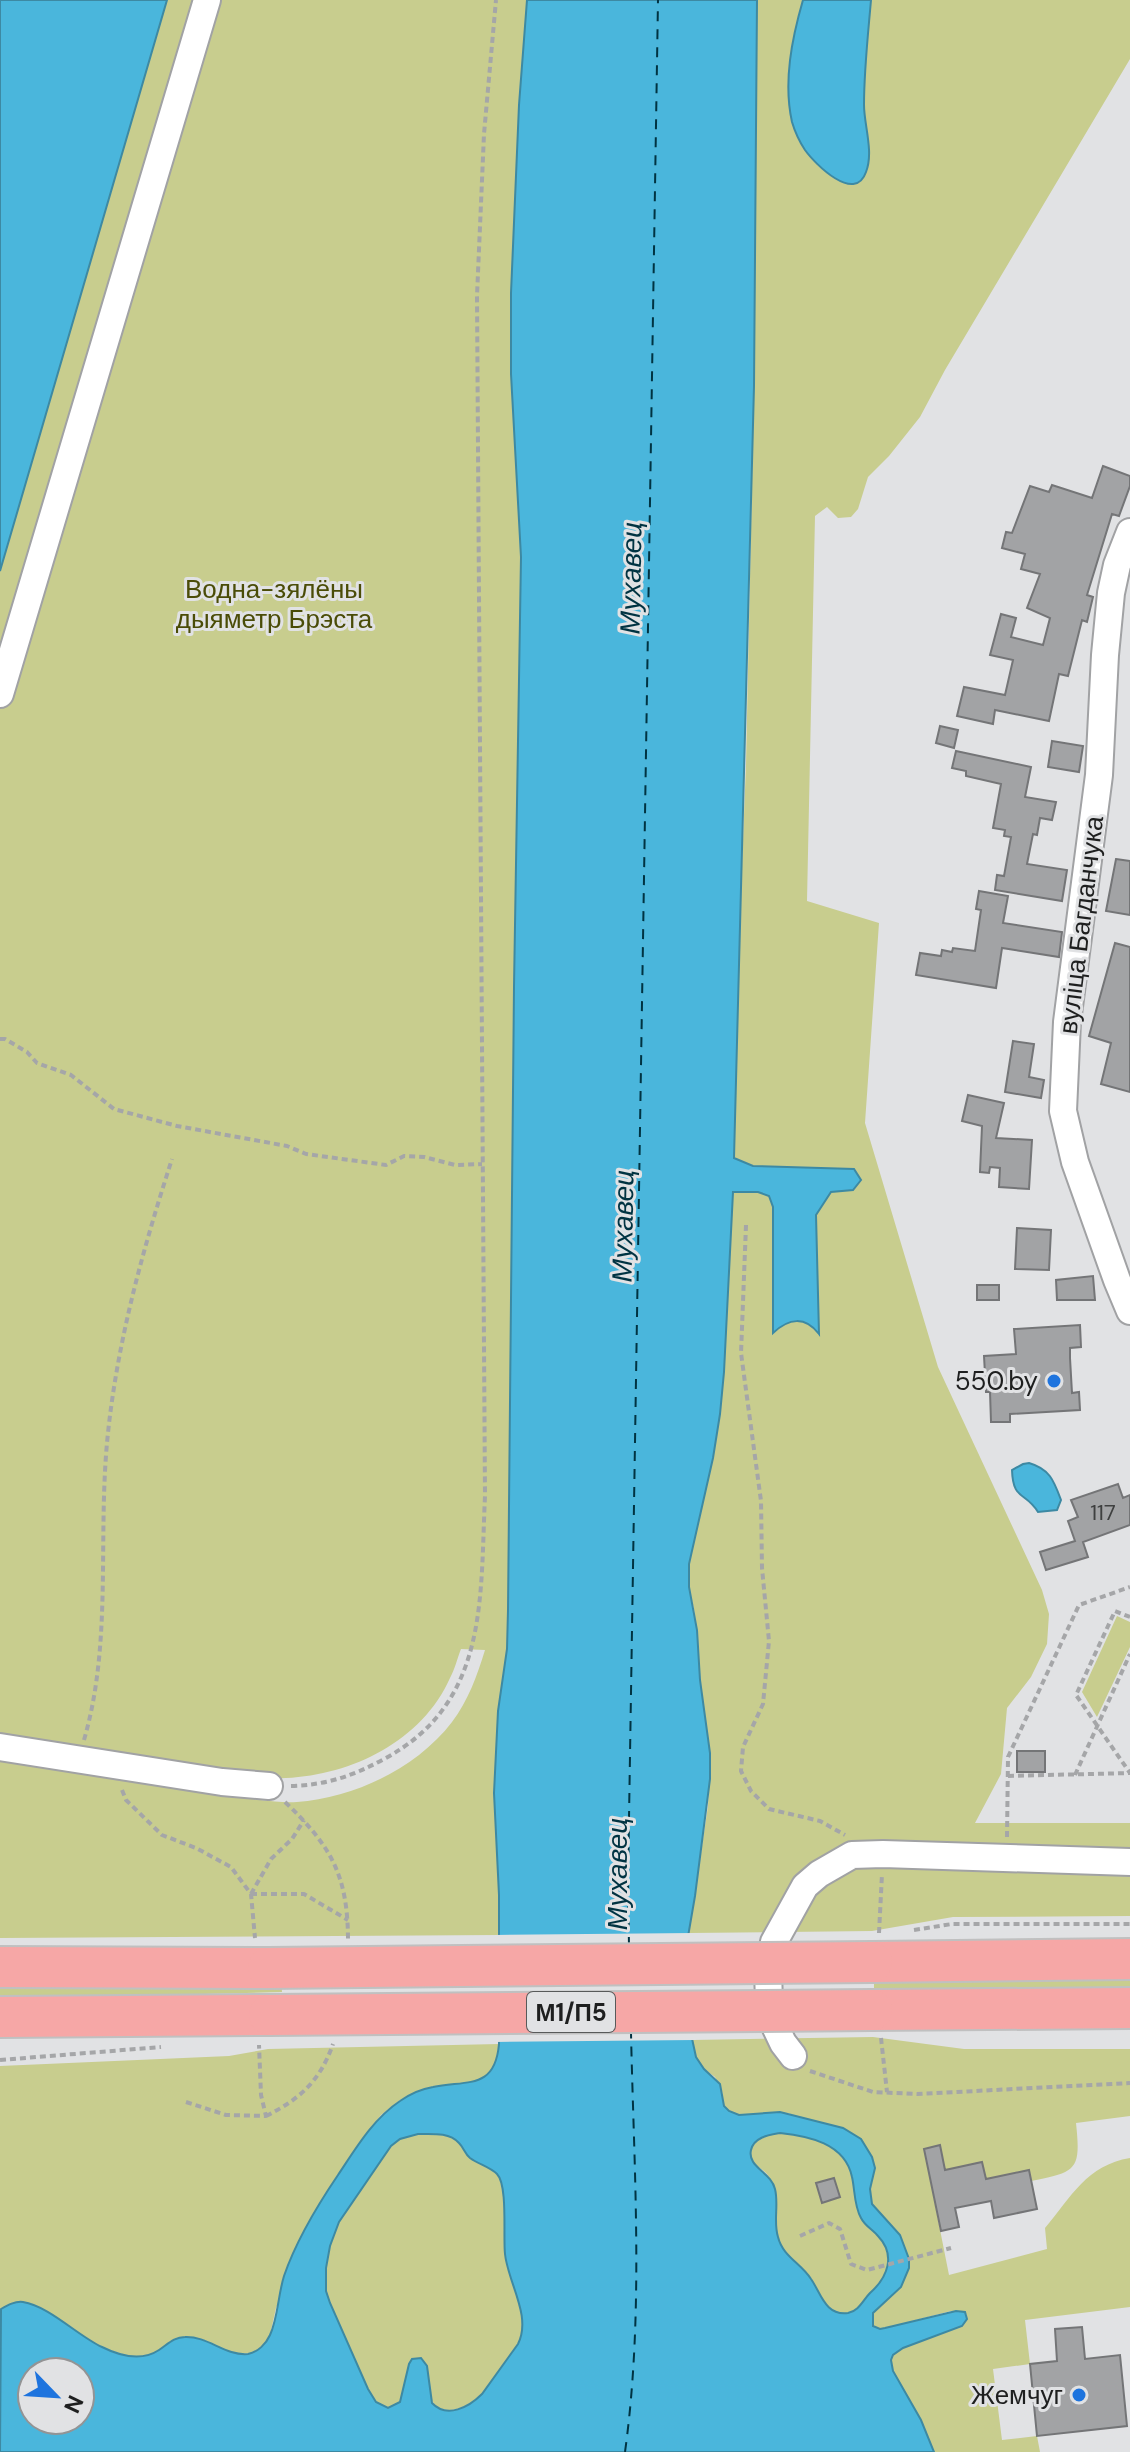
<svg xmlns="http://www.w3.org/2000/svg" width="1130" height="2452" font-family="'DM Sans',sans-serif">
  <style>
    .green { fill: #c8cd8e }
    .water { fill: #4ab6dc; stroke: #3d89a3; stroke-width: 2; fill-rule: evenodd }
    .pier { fill: #e1e2e4 }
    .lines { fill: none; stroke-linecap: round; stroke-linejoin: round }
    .ferry { stroke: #003342; stroke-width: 2; stroke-dasharray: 10 8; stroke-linecap: butt }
    .building { fill: #a2a3a5; stroke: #747577; stroke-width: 2 }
    .minor-casing { stroke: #a1a2a4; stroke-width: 30 }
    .highway-casing { stroke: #c0c0c0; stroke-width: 44 }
    .path { stroke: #a5a6a8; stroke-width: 4; stroke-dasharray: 6 4; stroke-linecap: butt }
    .minor { stroke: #fff; stroke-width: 26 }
    .highway { stroke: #f6a7a6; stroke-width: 40 }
    .highway-bridge-casing { stroke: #c0c0c0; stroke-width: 44; stroke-linecap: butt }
    .highway-bridge { stroke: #f6a7a6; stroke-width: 40 }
    .poi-dot { fill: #1e74de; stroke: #e1e2e4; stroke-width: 3 }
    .labels { text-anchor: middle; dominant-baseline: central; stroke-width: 6; stroke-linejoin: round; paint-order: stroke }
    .number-label { font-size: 22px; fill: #3f4040 }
    .shield { fill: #e1e2e4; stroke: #585a5a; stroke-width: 2 }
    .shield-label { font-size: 24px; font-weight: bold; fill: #1e1f1f }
    .park-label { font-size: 26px; fill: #4a4c07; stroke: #e1e2e4 }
    .street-label { font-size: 26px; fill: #1e1f1f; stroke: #e1e2e4 }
    .poi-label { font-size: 26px; fill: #1e1f1f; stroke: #e1e2e4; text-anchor: end }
    .water-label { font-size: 28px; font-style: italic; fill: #003342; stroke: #e1e2e4 }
  </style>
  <rect width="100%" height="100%" fill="#e1e2e4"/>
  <!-- green -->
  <path class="green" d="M0,0H527L519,105L511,293V374L521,557L514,987L508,1610L499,1935L0,1938V1758L260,1800C272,1801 285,1803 297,1802C354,1798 417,1768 452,1722C468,1701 477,1676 485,1650L461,1649C457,1659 455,1669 450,1678C422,1741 352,1775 286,1778C248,1780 207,1770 170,1764C113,1756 57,1748 0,1740Z
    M757,0H1130V59L945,370L920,417L889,456L868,477L858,509L851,517L838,518L827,507L815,516L807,901L879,923L865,1123L938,1367L1042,1590L1049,1614L1047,1644L1031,1677L1007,1708L1001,1774L975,1823H1130V1916L953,1917L872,1931L689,1933L708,1806L710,1753L700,1680L694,1609L689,1588V1564L713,1458L720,1414L746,765L754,386Z
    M1117,1616L1130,1622V1647L1097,1717L1082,1692Z
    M874,1979H1130V1993H874Z
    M281,1980L282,1992L0,1999V1985Z
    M873,2037L964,2049H1130V2116L1076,2123C1081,2170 1077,2172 1031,2181L1028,2170L986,2179L982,2162L945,2170L940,2146L924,2149L949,2275L1047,2249L1045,2228C1071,2197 1087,2165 1130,2158V2307L1025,2320L1030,2364L993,2369L1002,2440L1037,2436L1040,2452H934L921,2420L893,2371L891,2360L893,2355L903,2348L962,2326L967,2319V2315L961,2311H951L885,2328L880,2329L872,2326L873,2313L901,2287L909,2268L900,2235L872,2204L870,2189L875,2168L861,2139L843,2128L808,2121L788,2113L739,2115L729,2111L724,2106L722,2091L715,2077L704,2069L696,2057L692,2040Z
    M499,2044L496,2062L490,2073L480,2080L466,2084L435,2086L400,2100L381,2115L367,2133L336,2177L276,2308L270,2335L262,2347L252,2353L239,2354L227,2351L202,2339L145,2357H131L98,2346L43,2310L13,2303L0,2309V2066L229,2056L268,2049Z
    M780,2133C808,2136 845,2143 852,2177C855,2190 854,2206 861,2218C865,2226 872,2229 878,2235C896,2255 888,2277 870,2293C863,2299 859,2311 849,2313C822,2317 817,2284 803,2270C792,2260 782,2252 778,2237C773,2223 778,2209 776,2195C775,2189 770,2177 766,2173C759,2166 747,2163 751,2150C754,2137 769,2135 780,2133Z
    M418,2134C432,2134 449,2132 459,2143C464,2148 465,2154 470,2158C478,2164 490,2167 497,2174C508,2185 503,2237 505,2254C508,2283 532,2316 518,2344L482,2394C469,2406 452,2415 436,2407L409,2364L400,2402L388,2408L376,2402L368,2389L330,2303L326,2291V2268L330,2246L339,2222L391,2146L400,2139Z"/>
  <!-- water -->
  <path class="water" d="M0,0H167L0,571Z
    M527,0H757L754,386L734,1158L753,1166L854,1169L861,1180L853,1190L831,1192L816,1215L819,1334C805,1316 789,1318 773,1333V1207L769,1196L758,1192H733L724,1372L720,1414L713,1458L689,1564V1587L697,1630L700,1680L710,1753V1779L695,1896L680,1983L696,2057L704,2069L720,2084L724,2106L729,2111L739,2115L780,2112L843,2128L861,2139L872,2157L875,2168L870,2189L872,2204L900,2235L909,2259V2268L901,2287L873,2313V2326L880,2329L885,2328L956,2311L965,2312L967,2319L962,2326L903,2348L893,2355L891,2360L893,2371L921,2420L934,2452H0L1,2309C8,2305 15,2301 23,2302C49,2306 78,2336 102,2347C120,2356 141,2362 159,2350C168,2344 174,2337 185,2337C208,2336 225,2356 248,2354C258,2352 266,2344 270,2335C278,2318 278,2295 284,2276C296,2241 317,2206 338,2175C356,2148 373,2119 400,2101C410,2094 421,2089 433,2087C467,2080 495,2090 499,2044V1895L494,1793L498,1711L507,1649L508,1610L514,987L521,557L511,374V293L519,105ZM780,2133C808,2136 845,2143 852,2177C855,2190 854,2206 861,2218C865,2226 872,2229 878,2236C896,2255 888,2277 870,2293C863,2300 859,2311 848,2313C825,2316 821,2293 811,2279C801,2263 783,2257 778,2237C773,2221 779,2205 775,2189C771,2172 747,2167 751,2150C754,2137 769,2135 780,2133ZM418,2134C432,2134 449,2132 459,2143C464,2148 465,2154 470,2158C478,2164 490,2167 497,2174C508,2185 503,2237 505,2254C508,2283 532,2316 518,2344L482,2394C469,2407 447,2419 432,2403L427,2366L421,2358L412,2359L409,2364L400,2402L388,2408L376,2402L368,2389L330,2303L326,2291V2268L330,2246L339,2222L391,2146L400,2139ZM32,2372H80V2420H32Z
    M803,0H871C868,35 864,70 864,105C864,125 874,152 866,172C855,204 815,164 805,150C799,141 795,132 792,122C783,82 792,38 803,0Z
    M1029,1463C1050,1469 1054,1481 1061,1500L1057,1510L1038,1512C1025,1491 1013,1501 1012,1470L1023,1464Z"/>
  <!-- pier -->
  <path class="pier" d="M693,1933L684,1983L696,2040L495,2042V1935Z"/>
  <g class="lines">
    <!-- ferry -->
    <path class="ferry" d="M629,1947L628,1881L658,0
      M625,2452C644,2314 634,2172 631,2033"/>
  </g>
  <!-- building -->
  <path class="building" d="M1103,466L1130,476V486L1119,516L1112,514L1087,595L1093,597L1087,622L1082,620L1068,676L1059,674L1049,721L995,710L993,724L957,716L964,687L1005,695L1013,660L990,655L1001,614L1016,618L1011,637L1043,645L1050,618L1027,608L1040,574L1021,569L1025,554L1002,548L1006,532L1012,533L1030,486L1049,492L1052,485L1092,498Z
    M940,726L958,730L954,748L936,743Z
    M1052,741L1083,746L1079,772L1048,767Z
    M956,751L1031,767L1025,797L1056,802L1052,820L1040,818L1037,835L1033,834L1027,864L1067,870L1062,901L995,890L997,875L1004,876L1011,837L1004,836L1005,830L993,828L1001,784L966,776V771L952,768Z
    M1116,859L1130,861V915L1106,911Z
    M979,891L1008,896L1003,923L1062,932L1059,957L1002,948L996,988L916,975L920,953L941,956L942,950L952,952L953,948L975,951L981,910L976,909Z
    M1115,943L1130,947V1092L1101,1084L1111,1043L1089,1036Z
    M1013,1041L1034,1044L1029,1077L1044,1080L1041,1098L1005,1092Z
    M968,1095L1004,1103L996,1138L1032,1140L1029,1189L999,1187L1000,1168L990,1167L989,1173L980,1172L982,1126L962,1121Z
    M1017,1228L1051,1230L1049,1270L1015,1269Z
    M1093,1276L1095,1300H1057L1056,1280Z
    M977,1285H999V1300H977Z
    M1080,1325L1081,1347L1070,1348V1358L1072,1393L1079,1392L1080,1410L1010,1414V1422H991L990,1392H986L984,1356L1016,1354L1014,1329Z
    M1118,1484L1123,1498L1130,1495V1525L1083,1542L1088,1557L1046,1570L1040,1552L1075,1541L1068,1521L1078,1517L1071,1500Z
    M1017,1751H1045V1772H1017Z
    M940,2145L945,2170L982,2162L986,2179L1029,2170L1037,2209L994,2218L991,2201L955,2208L959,2227L941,2231L924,2149Z
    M834,2178L840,2197L822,2203L816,2183Z
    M1082,2327L1085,2359L1120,2355L1127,2426L1037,2436L1030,2364L1057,2361L1055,2329Z"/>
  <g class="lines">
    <!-- minor casing -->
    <g class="minor-casing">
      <path id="minor" d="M1130,532L1117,565L1111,593L1105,655L1099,775L1067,1022L1063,1111L1075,1162L1117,1280L1130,1311
        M0,694L207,0
        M0,1747L222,1782L269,1786
        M793,2056L783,2043L774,2024L769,2000L768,1973L774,1942L805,1886L819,1874L852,1855L883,1854L1130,1862"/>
    </g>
    <!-- highway casing -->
    <g class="highway-casing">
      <path id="highway" d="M872,1962L1130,1959
        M0,1967L268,1968
        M872,2010L1130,2008
        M0,2017L269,2015"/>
    </g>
    <!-- path -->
    <path class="path" d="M0,1039H5L27,1052L37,1063L71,1075L114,1109L177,1126L287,1146L306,1154L386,1165L404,1156L424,1157L455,1165L482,1164
      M746,1225L741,1353L761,1501L762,1568L769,1641L763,1704L743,1747L741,1771L751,1791L769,1809L820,1821L845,1835
      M1130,1617L1115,1611L1076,1695L1130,1773
      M84,1740C112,1644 98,1542 107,1443C116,1346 142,1252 172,1159
      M1075,1775L1130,1654
      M1008,1776L1130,1773
      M291,1786C326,1785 353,1776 384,1759C489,1703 480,1599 485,1496L477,296L484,134L496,0
      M122,1790L126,1800L162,1835L196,1848L231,1867L251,1894L255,1938
      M285,1802C331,1846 348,1875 348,1941
      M1007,1837L1008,1757L1079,1605L1130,1587
      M251,1894H304L348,1920
      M251,1894L271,1859L292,1839L304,1820
      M914,1930L952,1924H1130
      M879,1933L882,1874
      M881,2038L887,2092
      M0,2060L161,2047
      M810,2071L873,2092L917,2094L1130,2083
      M186,2102L226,2115L266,2116L261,2095L259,2045
      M266,2116C300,2099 320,2081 333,2044
      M800,2236L829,2223L840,2229L851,2264L867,2270L951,2248"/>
    <!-- minor -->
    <use href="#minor" class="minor"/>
    <!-- highway -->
    <use href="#highway" class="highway"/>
    <!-- highway-bridge casing -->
    <g class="highway-bridge-casing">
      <path id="highway-bridge" d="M268,1968L872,1962
        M269,2015L872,2010"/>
    </g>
    <!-- highway-bridge -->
    <use href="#highway-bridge" class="highway-bridge"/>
  </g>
  <!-- markers -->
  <g class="poi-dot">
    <circle cx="1054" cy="1381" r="8"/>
    <circle cx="1079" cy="2395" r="8"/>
  </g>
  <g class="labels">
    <!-- number labels -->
    <g class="number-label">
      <text x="1103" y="1512">117</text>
    </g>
    <!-- shield labels -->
    <rect class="shield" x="527" y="1992" width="88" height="40" rx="6"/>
    <g class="shield-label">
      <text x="571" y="2012">М1/П5</text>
    </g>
    <!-- park labels -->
    <g class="park-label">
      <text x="274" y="589">Водна-зялёны<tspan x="274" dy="30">дыяметр Брэста</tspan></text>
    </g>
    <!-- street labels -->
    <g class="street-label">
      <text transform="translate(1081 925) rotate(-83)">вуліца Багданчука</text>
    </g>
    <!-- poi labels -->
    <g class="poi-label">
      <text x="1038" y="1381">550.by</text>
      <text x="1063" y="2395">Жемчуг</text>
    </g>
    <!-- water labels -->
    <g class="water-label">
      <text transform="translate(631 578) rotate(-89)">Мухавец</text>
      <text transform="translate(623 1226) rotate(-89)">Мухавец</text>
      <text transform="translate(617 1874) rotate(-90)">Мухавец</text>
    </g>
  </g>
  <!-- north arrow -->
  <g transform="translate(56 2396) rotate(115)"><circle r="38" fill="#e1e2e4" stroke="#939495" stroke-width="2"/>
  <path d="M0-6L14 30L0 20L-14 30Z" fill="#1e74de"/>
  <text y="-12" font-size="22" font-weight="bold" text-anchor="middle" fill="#1e1f1f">N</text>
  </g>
</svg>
